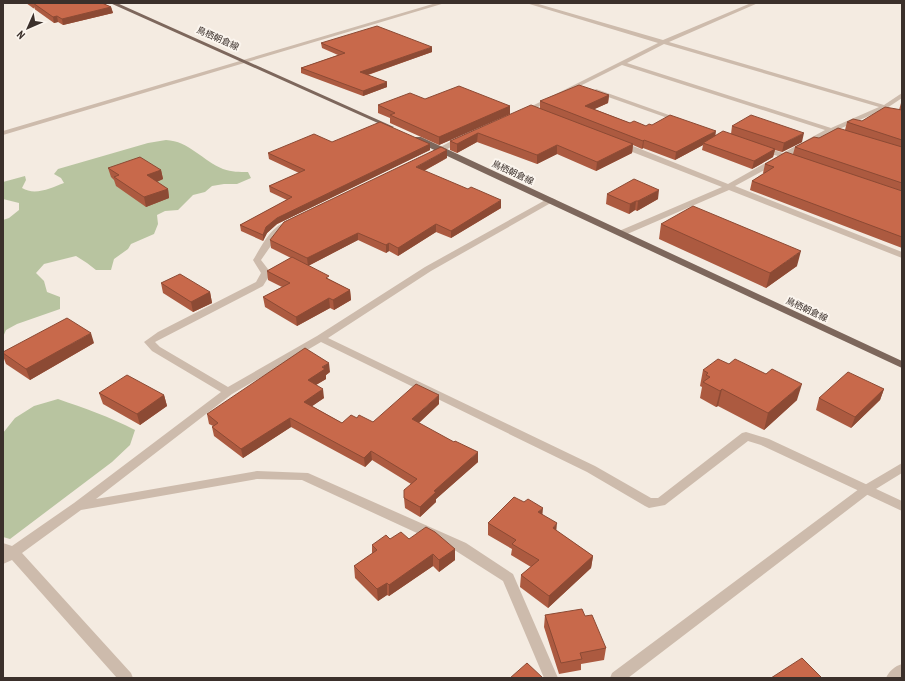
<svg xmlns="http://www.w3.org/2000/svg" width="905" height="681" font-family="'PT Sans Narrow','Noto Sans JP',sans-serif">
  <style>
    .green { fill: #b8c4a0 }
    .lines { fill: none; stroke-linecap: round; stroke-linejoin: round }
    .minor { fill: #cdbbac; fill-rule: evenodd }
    .tertiary { fill: #cdbbac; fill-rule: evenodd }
    .primary { fill: #7d675c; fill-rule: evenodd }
    .wall { fill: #ac5a40 }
    .shaded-wall { fill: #8c4a34 }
    .building { fill: #c8694b; stroke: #8c4a34 }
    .labels { text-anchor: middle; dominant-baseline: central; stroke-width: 4; stroke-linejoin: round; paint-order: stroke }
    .far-street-label { font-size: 9px; fill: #3b302b; stroke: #fbf5ee }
  </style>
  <rect width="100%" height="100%" fill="#f4ebe1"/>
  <!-- green -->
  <path class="green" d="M166,140C189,141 203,161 223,169C232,172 239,172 248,172L251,178L237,184H224L212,186L205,192L193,195L178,210L165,211L157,215L158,224L154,234L131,244L128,249L114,259L111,270H96L87,263L76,256L44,264L36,273L44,281L47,292L60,297V309L17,324L6,330L3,337V220L9,218L19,210V203L3,199V182L25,176L26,180L22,188C35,196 51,188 64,183L61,178L54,174L58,169L148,143Z
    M58,399C84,408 110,417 135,430L130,445L112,462L10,539L3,537V433L15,418L34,406Z"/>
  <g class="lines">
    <!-- minor -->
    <path class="minor" d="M526,3H535L663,40L751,3H758L669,42L884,105L902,93V98L887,108L837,130L836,132L832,133L790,156L796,157V161L785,159L735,186L902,252V258L729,190L625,235H619L618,233L619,231L722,187L617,146V142H623L728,184L778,156L759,151V147H765L783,153L825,130L622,65L526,113H522V111L658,43ZM664,44L879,107L831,128L627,63Z
      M596,89L683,120L684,121L679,122L594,92L593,91Z
      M459,137H462L466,139L436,155H433L429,153Z
      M549,198H552L556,200L431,271L328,338L595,466L651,498H658L742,433L746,432L769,439L902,501V511L761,445L748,441L665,505L649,508L645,506L587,472L321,342L232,394L96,499L257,471L308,473L466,543L513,574L558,678H544L503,581L456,551L302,480L257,479L81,510L22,553L131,673L133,678H117L12,560L3,564V543L12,546L74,503L221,392L152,351L144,342L158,332L256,282L261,273L253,260C262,246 271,225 289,221L293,223L277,237L261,260L271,273L263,286L155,342L160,347L228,387L317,336L425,267Z
      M902,664V678H886C889,671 895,666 902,664Z"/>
    <!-- tertiary -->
    <path class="tertiary" d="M436,3H445L3,135V131Z
      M902,463V473L871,492L628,678H610L612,673L863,486Z"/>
    <!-- primary -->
    <path class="primary" d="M110,3H117L394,127L389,128Z
      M415,137H421L902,361V368L415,141Z"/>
  </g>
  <!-- wall -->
  <path class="wall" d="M26,3H102L111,7L113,13L63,25L58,22L54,23Z
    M321,43L432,52L368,75L387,87L363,96L301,73V68L338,55L322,48Z
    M609,95L608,103L594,109L630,123L646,126L652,125L716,136L731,134L732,126L802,142L782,152L775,150L773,157L752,169L702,150L703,145L675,160L643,148L642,149L633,145L632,153L596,171L557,154L537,164L477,142L457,153L450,150V141L540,108V101Z
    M425,99L510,106V114L439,145L390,123V118L378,113V105Z
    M901,103H902V248L750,190L752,181L765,173H763L765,164L793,154L795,147L845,130L847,122L862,121L899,110Z
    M332,142L430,144V150L277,224L267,233L263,241L241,231L240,225L287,200L270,192L269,186L299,173L269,159L268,153Z
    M447,158L424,171L501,208L451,238L436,232L398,256L389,251L386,253L358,240L308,266L329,279L350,290L351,300L334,310L330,308L297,326L265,307L263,297L282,287L268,280L267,271L291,258L271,248L270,240Z
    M108,168L161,170L163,179L157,182L168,189L169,198L146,207L116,186L114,180L111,177Z
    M607,194L658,199L637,211L635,210L629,214L606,204Z
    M661,224L797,266L766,288L659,239Z
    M161,283L210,292L212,303L193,312L163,293Z
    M94,343L30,380L6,364L3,356V352Z
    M703,370L797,400L764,430L718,406L716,407L700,398L702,387L700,386Z
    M330,372L326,375V379L316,385L324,398L312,406L342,423L357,418L373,422L439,404L419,423L478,462L436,499V502L420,517L405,508L404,498L411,484L372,460L365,467L291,427L243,458L214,436L212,427L213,426L209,424L207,414Z
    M884,389L880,400L851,428L816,410L819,398Z
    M99,393L164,395L167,406L140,425L103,404Z
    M542,514L557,531L593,556L591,568L548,608L520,587L521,575L531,567L511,555L512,549L488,535V523Z
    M390,539H409L455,549V560L439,572L433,566L389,596L387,595L378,601L355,578L354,566L372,554V545Z
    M545,615L585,616L606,648L604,660L581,664V670L559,674L544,627Z"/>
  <!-- shaded-wall -->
  <path class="shaded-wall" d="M111,7L113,13L63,25L62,19Z
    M57,16L58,22L54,23L53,17Z
    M432,47V52L361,77L360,72Z
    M387,82V87L363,96V91Z
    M609,95L608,103L584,114L585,106Z
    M510,106V114L439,145V137Z
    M716,131L715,139L703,143V145L675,160L676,152Z
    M478,133L477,142L457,153V144Z
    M804,133L802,142L782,152L784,143Z
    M644,140L643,148L642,149L643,141Z
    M430,144V150L277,224L267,233L263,241V235L266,227L277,218Z
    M633,144L632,153L596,171L597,162Z
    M557,145V154L537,164V155Z
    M775,149L773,157L752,169L754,161Z
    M447,150V158L416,175V167Z
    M161,170L163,179L149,185L147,175Z
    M168,189L169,198L146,207L144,197Z
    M659,190L658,199L637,211L638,201Z
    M501,200V208L451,238V231Z
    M636,201L635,210L629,214L630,204Z
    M436,224V232L398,256V248Z
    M358,233V240L308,266L307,258Z
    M389,243V251L386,253V245Z
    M801,251L797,266L766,288L770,273Z
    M350,290L351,300L334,310L333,300Z
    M210,292L212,303L193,312L191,302Z
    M329,298L330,308L297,326L296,317Z
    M91,333L94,343L30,380L26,369Z
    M329,363L330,372L326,375V379L309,389L308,380L322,367Z
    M802,384L797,400L764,430L768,413Z
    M323,389L324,398L305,411L304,402Z
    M722,389L718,406L716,407L720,391Z
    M884,389L880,400L851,428L855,417Z
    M164,395L167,406L140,425L137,414Z
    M439,395V404L412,429V419Z
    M290,418L291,427L243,458L241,449Z
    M371,451L372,460L365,467L364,458Z
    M478,452V462L436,499V502L420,517V507L434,491Z
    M543,508L542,519L538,512Z
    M557,523L556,534L553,528Z
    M455,549V560L439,572V560Z
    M433,554V566L389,596V585Z
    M593,556L591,568L548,608L549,596Z
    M387,583V595L378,601L377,589Z"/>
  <!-- building -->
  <path class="building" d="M33,3H102L111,7L62,19L57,16L53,17Z
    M377,26L432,47L360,72L387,82L363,91L301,68L345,53L321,43Z
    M579,85L609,95L585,106L630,123L634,121L646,126L649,124L652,125L670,115L716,131L676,152L644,140L643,141L540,101Z
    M459,86L510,106L439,137L390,115L395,113L378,105L410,93L425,99Z
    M531,105L633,144L597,162L557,145L537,155L478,133L457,144L450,141Z
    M885,107L902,110V140L847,122L853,119L862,121Z
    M751,115L804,133L784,143L732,126Z
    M380,122L430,144L277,218L266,227L263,235L240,225L292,197L269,186L305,170L268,153L314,134L332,142Z
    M838,128L902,147V183L795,147L814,137L819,138Z
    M723,131L775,149L754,161L703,143Z
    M441,147L447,150L416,167L468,189L471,187L501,200L451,231L436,224L398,248L389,243L386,245L358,233L307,258L270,240L284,222Z
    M786,152L902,191V237L752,181L774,167L765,164Z
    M140,157L161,170L147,175L168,189L144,197L114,177L119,175L108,168Z
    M634,179L659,190L638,201H636L630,204L607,194Z
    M693,206L801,251L770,273L661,224Z
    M292,257L329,276L326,278L350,290L333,300L329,298L296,317L263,297L290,283L267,271Z
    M180,274L210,292L191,302L161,283Z
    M67,318L91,333L26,369L3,353V352Z
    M305,348L329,363L322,367L325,369L308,380L323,389L304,402L342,423L351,415L357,418L359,415L373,422L416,384L439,395L412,419L454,442L455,441L478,452L434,491L436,492L420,507L404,498V490L417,479L371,451L364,458L290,418L241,449L212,427L218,423L207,414Z
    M718,359L729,364L735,359L766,374L772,369L802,384L768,413L722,389L720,391L703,382L710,377L706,375L708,373L703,370Z
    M848,372L884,389L855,417L819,398Z
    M127,375L164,395L137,414L99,393Z
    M514,497L524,502L528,499L543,508L538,512L557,523L553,528L593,556L549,596L521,575L539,560L512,544L516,540L488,523Z
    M426,527L435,532L455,549L439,560L433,554L389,585L387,583L377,589L354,566L377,550L372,545L386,535L390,539L401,532L409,539Z
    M582,609L585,616L592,615L606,648L580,653L582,659L561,663L545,615Z
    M802,658L822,678H771Z
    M527,663L543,678H510Z"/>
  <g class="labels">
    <!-- far-street labels -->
    <g class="far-street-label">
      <text transform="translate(218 38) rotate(24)">鳥栖朝倉線</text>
      <text transform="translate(513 172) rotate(25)">鳥栖朝倉線</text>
      <text transform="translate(807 309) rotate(25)">鳥栖朝倉線</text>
    </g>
  </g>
  <!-- border -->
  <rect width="905" height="681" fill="none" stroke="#3b302b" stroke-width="8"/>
  <!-- north arrow -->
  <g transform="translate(28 28) rotate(225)" stroke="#fbf5ee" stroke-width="3" paint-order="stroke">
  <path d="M0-3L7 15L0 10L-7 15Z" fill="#3b302b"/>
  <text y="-6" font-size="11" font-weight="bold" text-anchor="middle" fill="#3b302b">N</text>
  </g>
</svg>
